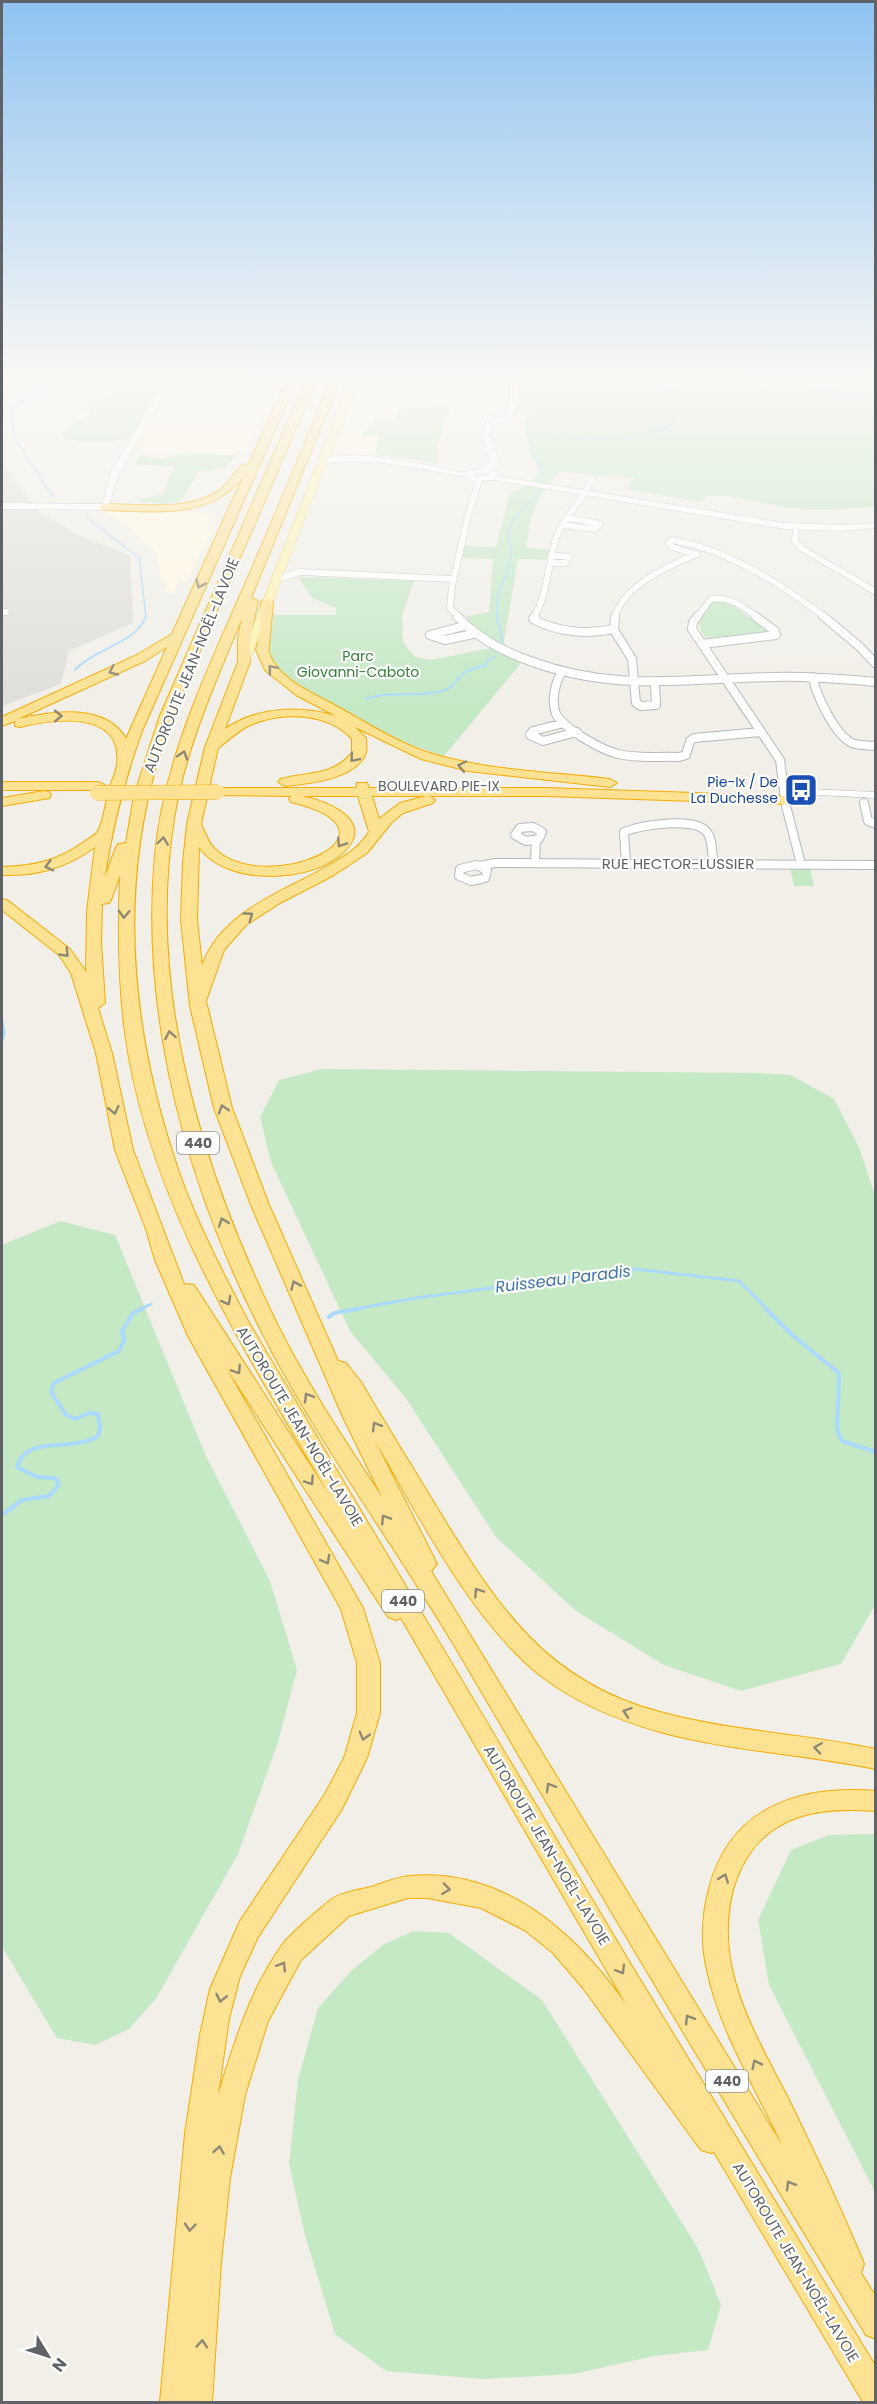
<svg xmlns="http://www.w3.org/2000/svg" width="877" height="2404" font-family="Poppins,sans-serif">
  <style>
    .commercial { fill: #fef7e0 }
    .industrial { fill: #e0deda }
    .green { fill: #c5e8c5 }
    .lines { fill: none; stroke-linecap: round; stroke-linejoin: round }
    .stream-far3 { stroke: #aadaff; stroke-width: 1.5 }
    .stream-far2 { stroke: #aadaff; stroke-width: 2 }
    .stream-far1 { stroke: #aadaff; stroke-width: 3 }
    .stream { stroke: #aadaff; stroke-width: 4 }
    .street-far1-casing { stroke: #b5b8bc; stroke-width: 7 }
    .street-casing { stroke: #b5b8bc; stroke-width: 10 }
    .secondary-casing { stroke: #b6babf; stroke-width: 1 }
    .primary-casing { stroke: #f2c960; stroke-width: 1 }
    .highway-casing { stroke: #f9ab00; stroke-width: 2 }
    .street-far1 { stroke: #fff; stroke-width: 6 }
    .street { stroke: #fff; stroke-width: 8 }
    .secondary { fill: #fff; fill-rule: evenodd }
    .primary { fill: #fff2af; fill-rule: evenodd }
    .highway { fill: #fde293; fill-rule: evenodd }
    .highway-bridge-casing { stroke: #f9ab00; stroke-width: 15; stroke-linecap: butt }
    .highway-bridge { stroke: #fde293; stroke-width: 14 }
    .oneway { stroke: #8e8975 }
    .labels { text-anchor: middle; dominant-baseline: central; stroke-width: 4.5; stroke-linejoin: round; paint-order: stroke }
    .far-park-label { font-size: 14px; fill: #348238; stroke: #fff }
    .far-transit-label { font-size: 14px; fill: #164399; stroke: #fff; text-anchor: end }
    .far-street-label { font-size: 14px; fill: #5f6368; stroke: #fff }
    .shield { fill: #fff; stroke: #8f9295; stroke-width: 1.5 }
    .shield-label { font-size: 14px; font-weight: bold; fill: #5f6368 }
    .street-label { font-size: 15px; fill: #5f6368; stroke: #fff }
    .water-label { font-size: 16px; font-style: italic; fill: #4174aa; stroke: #fff }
  </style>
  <rect width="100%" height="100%" fill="#f1efe8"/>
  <!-- commercial -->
  <path class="commercial" d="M178,373H289L242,455L133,450Z
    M365,373H500L503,386L500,404L447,402L446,406L431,409H399L395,421L363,435L381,437L374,454L333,451Z
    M100,509L198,511L213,515L217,519L188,579L186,582H178L173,593L164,592L166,584L162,582L156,552L131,531L132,529Z"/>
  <!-- industrial -->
  <path class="industrial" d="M2,463L37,510L76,534L130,556L133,623L69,651L61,684L2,706Z"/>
  <!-- green -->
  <path class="green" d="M137,373H167L133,437C108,443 85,445 60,436L71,424L89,416L90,412L81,410L114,391Z
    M519,373H875V506C848,509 820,512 792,508C764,505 734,493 706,496L700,502L626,489L634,478L559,472L540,496L531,518L526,548L554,550L551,560L518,559L504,641L507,652L527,660L521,663L444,756L400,741L292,682C264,658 268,648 274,615H336V608L312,598L298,577L414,581L402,616L403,642L415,657L431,660L495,647L477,637L466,616L489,612L493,559L459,557L461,546L496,547L510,493L529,484L542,469L531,457L524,422L530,413L514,412L520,404Z
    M439,407H450L436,450L438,463L374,454L380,437L362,435L375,420L395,421L398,409Z
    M182,454L236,455L226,468L198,472C179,508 181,505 141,502L138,500L163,494L174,467L134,464L142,455L161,459Z
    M714,599L728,602L770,632L706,638C692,621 703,615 714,599Z
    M790,868H810L814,886H794Z
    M322,1069L756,1073L791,1075L834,1099L859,1147L876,1198L875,1605L841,1664L741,1691L664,1665L576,1611L496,1537L405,1397L350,1331L271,1162L260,1117L279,1080Z
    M60,1221L115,1235L205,1454L270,1581L297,1670L278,1742L238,1854L157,1997L129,2029L95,2045L57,2038L2,1947V1245Z
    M875,1834H876L875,2192L769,1985L758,1920L791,1850L829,1835Z
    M414,1931L449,1933L542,2000L699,2250L721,2305L708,2350L654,2356L574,2374L483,2379L386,2371L335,2334L305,2235L289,2164L298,2080L318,2008L351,1971L384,1944Z"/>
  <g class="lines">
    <!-- stream-far3 -->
    <path class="stream-far3" d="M775,373L876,405
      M541,480L543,473L532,454L530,437L634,439L672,425L674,411L669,373
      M53,497L14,438L13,407L68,373
      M86,517L139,558L146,617
      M511,550C501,517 522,517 538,493L535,489
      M498,617C493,586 511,577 511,552"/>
    <!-- stream-far2 -->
    <path class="stream-far2" d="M497,616L502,641
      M75,670C94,649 138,642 146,616
      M366,699C391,690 417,698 442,691C453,688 456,680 464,673C469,669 479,667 486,665L487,661L496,656"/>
    <!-- stream-far1 -->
    <path class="stream-far1" d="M2,1020L4,1034L2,1040
      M139,1310L151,1304
      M350,1310L416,1298L635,1269L739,1281L768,1310"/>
    <!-- stream -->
    <path class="stream" d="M766,1309L791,1334L839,1373L837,1429L842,1441L876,1452
      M329,1317L334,1313L358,1309
      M2,1515L22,1500L49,1496L58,1486V1481L54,1478L37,1477L17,1467C26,1434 71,1453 98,1436L100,1428L98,1414L89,1413L75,1419L66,1415L51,1392L54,1383L119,1351L124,1340L122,1331L133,1313L142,1309"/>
    <!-- street-far1 casing -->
    <g class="street-far1-casing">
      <path id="street-far1" d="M2,506L104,507
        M562,525L595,529L600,524L569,518
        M796,527L795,541L801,548L876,592
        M695,554L672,547L669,543L672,540C729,550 779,583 825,617
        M550,563H565L569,557L552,555
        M276,579L300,572L452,579
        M2,612H6
        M458,617L450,608L452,586L468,516L479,480
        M534,617C549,593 547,560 558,533C567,513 585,499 592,478
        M615,617C624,585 668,566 697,554
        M697,617L711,599C729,596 744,607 757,617"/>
    </g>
    <!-- street casing -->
    <g class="street-casing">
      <path id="street" d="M457,616C477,638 502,651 530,661C617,693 687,678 775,677C809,676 842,679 876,682
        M535,616L533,619C556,632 587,635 613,629
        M615,616L614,630L632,659L636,703L641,706L656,705L655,684
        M698,616L693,622L692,629L702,644
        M823,616L860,647L876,664
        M464,626L430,635L445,640L473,634
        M702,644L780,760L786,806L801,864
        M702,644L776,635L775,631L755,616
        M561,673C555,684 551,701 556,714C564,729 602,750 618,754C638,759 659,756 679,757L686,755L690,741L694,738L761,732
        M813,677C815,694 836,736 852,743C858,746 869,745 876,746
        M564,723L533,731L530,735L543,741L577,732
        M864,803L868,821L876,824
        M533,827L542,832L539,839L526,841L515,835L520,828Z
        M535,863L536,840
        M626,863L624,832C641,825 692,817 706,831C713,838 712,854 713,863
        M476,865L487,870L485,878L471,881L459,876L460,869Z
        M480,866L495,863L876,865"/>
    </g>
    <!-- secondary casing -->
    <g class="secondary-casing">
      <path id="secondary" d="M169,373H177L119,473L108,507L101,509L111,473Z
        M510,373H518V403L513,411L515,416L493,425L489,435L496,450L498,461L491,470L497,471L498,476L785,523L843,525L876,523V528L843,531L785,529L494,480L471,481L466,477C417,469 371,456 321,464L317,462C342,447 410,462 438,467C446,469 457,473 466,472C475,471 484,467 490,461L481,435L489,415H495V419L507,415L505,411L510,403ZM478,473L488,474L490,476L474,477Z
        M784,788L876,792V798L780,793V789Z"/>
    </g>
    <!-- primary casing -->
    <g class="primary-casing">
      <path id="primary" d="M353,373H361L249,662L240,664L239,662Z"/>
    </g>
    <!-- highway casing -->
    <g class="highway-casing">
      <path id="highway" d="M290,373H300L142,731C125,779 112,826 105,877L116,847L118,844L126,843L134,796L159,718L309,373H319C308,405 291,438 278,470C243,552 206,633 173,716C114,868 127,1023 180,1175C198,1225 223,1273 248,1321L627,1958L876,2367V2402H863L714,2152L711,2153L701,2150L583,1988L553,1953L526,1931L481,1908L427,1898H408L349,1916L301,1960L268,2021L245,2095L230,2178L221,2262L212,2402H160L185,2134L200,2035L210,1989L240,1921L325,1794L344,1758L357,1713V1663L341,1609L188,1336L155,1260L146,1229L115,1150L96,1053L71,973L59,955L2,910V899L7,900L70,949L86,972L87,911L95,847C66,868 37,876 2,875V867C34,866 57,861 84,842C88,839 96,835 98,831C103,823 106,801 109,790C111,782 116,773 117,764C123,709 53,719 20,727L15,726V721L2,726V717L137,655L172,634L243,477C210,520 152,511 104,510L99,507L104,504C140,504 189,512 220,490C229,483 235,473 242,465L249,464ZM167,647L126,739C107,703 51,711 18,719L145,661ZM120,875C118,925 118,974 124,1025C145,1197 245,1350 330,1496L194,1285L184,1284L133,1150L112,1053L98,1008L105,1003L101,942L102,904L109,903L111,900ZM225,1366L388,1617L396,1620L401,1618L626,2004C575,1933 505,1868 410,1876C397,1877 383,1883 371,1887C359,1890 342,1892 332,1899C321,1907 289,1935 282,1945C250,1990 234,2043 218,2095L229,2019L240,1976L258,1937L342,1809L367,1758L380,1713V1663L363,1608Z
        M333,373H343L251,598L258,601L250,639V662L225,729C256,707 301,705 336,716L296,695L265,670L256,650L260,629L261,602L267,598L273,602C273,611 268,647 269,652C276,676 306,690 327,701C361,719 396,743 433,754C490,771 552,772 610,779L617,783L610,787L468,771L421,759L355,727L366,738C366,742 367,748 366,752C358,779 307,784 285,786L278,782L280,779C307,772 333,776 352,753V739C327,712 281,711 248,726C237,732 228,740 218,748L201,824C205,832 208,842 214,848C263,899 418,833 291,802L289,799L291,796L213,795L211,792L218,788H356L357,783H367L369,788H545L785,796L792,800L785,804L545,796H429L435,800L433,803L403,813L392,822L367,853L334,875L280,903L246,925L224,950L206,1001L232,1108L269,1205L338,1361L346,1363L361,1382C386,1425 413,1468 439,1511C497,1606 546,1682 660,1712C730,1731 804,1734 876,1749V1769C804,1754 730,1751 660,1732C618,1720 576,1703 541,1676C472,1622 419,1516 374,1439L437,1564L431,1571L782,2145C756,2088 720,2032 707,1970C700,1941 702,1913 710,1885C732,1806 801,1785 876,1791V1811C850,1809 823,1809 799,1817C735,1838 719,1910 732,1969C742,2015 767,2057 788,2098C815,2153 841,2208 864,2264L861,2273L876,2297V2339L866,2335C731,2113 598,1891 467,1667C412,1572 347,1483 292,1388C201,1230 138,1039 155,855C164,756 210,665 249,575C278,508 306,441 333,373ZM242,618L238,639V662L205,747L187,824L183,862L181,920L190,1006L214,1108L251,1205L343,1417L382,1497C345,1441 307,1384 277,1324C202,1170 146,991 174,819C185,749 215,683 242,618ZM302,796H358L369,832C360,847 345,856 330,865C283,892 223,910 202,965L197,920L199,847C225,885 306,883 339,856C379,824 332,802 302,796ZM372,796H426L400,803L379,819Z
        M2,782H99L106,786L99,790H2Z
        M44,791L49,792L51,795L49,798L2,806V798Z"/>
    </g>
    <!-- street-far1 -->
    <use href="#street-far1" class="street-far1"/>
    <!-- street -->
    <use href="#street" class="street"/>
    <!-- secondary -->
    <use href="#secondary" class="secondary"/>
    <!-- primary -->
    <use href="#primary" class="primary"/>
    <!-- highway -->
    <use href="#highway" class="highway"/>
    <!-- highway-bridge casing -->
    <g class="highway-bridge-casing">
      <path id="highway-bridge" d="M97,793L218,792"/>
    </g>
    <!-- highway-bridge -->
    <use href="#highway-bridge" class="highway-bridge"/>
  </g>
  <!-- one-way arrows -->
  <defs><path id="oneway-chevron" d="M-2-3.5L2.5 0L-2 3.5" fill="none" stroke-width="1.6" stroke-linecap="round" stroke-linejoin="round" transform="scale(1.5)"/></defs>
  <g class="oneway">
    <use href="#oneway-chevron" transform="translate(200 584) rotate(114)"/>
    <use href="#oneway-chevron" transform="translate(272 669) rotate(-130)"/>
    <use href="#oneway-chevron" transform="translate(113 671) rotate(155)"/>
    <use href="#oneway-chevron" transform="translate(58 716) rotate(-1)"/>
    <use href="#oneway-chevron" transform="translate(183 755) rotate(-72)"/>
    <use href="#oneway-chevron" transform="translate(354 758) rotate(130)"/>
    <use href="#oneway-chevron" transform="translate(462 766) rotate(-168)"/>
    <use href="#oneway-chevron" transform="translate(163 841) rotate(-82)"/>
    <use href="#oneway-chevron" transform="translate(341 843) rotate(123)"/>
    <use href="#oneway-chevron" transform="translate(49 866) rotate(165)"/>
    <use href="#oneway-chevron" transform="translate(124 914) rotate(92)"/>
    <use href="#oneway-chevron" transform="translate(249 916) rotate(-36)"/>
    <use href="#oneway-chevron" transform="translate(65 953) rotate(46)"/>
    <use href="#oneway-chevron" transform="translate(170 1035) rotate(-100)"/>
    <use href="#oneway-chevron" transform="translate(223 1109) rotate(-108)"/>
    <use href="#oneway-chevron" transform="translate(114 1110) rotate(77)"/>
    <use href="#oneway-chevron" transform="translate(223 1222) rotate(-110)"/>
    <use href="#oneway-chevron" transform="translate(295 1285) rotate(-114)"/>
    <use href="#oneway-chevron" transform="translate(227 1301) rotate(61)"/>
    <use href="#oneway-chevron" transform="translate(237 1370) rotate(57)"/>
    <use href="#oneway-chevron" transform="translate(308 1397) rotate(-121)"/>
    <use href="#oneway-chevron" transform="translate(376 1426) rotate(-121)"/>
    <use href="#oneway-chevron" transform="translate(310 1481) rotate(56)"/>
    <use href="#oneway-chevron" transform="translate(385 1519) rotate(-123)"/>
    <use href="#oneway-chevron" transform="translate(326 1560) rotate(61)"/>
    <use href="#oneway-chevron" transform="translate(478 1592) rotate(-124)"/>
    <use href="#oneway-chevron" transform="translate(627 1712) rotate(-161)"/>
    <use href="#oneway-chevron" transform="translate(364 1736) rotate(106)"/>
    <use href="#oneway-chevron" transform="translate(818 1748) rotate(-171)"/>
    <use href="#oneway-chevron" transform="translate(550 1787) rotate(-120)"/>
    <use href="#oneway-chevron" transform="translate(724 1878) rotate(-69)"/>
    <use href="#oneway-chevron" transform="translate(446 1889) rotate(8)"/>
    <use href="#oneway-chevron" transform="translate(282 1966) rotate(-58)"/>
    <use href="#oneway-chevron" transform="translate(621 1970) rotate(59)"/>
    <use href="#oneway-chevron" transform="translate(221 1998) rotate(103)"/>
    <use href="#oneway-chevron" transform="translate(689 2019) rotate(-121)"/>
    <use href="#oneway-chevron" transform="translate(756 2064) rotate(-116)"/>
    <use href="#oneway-chevron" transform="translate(219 2150) rotate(-81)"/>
    <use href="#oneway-chevron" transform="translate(790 2185) rotate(-121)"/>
    <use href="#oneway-chevron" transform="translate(190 2227) rotate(95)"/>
    <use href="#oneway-chevron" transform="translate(202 2344) rotate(-86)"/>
  </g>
  <!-- sky -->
  <linearGradient id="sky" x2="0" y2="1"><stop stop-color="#8fc3f1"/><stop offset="0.53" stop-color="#f9f8f5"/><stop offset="1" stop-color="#f9f8f5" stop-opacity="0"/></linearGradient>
  <rect width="877" height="709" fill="url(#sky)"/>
  <!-- icons -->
  <defs>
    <g id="bus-square" transform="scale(1.725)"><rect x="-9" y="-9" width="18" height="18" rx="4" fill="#1a4fb4" stroke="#fff"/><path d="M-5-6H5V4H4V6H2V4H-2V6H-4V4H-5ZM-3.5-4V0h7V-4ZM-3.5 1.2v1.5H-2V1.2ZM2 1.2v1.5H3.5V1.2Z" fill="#fff"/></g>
  </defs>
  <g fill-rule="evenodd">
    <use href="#bus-square" x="801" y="790"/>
  </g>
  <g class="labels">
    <!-- far-park labels -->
    <g class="far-park-label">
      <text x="358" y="656">Parc<tspan x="358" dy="16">Giovanni-Caboto</tspan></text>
    </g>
    <!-- far-transit labels -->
    <g class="far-transit-label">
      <text x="778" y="782">Pie-Ix / De<tspan x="778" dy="16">La Duchesse</tspan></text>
    </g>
    <!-- far-street labels -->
    <g class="far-street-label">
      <text x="439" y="786">BOULEVARD PIE-IX</text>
    </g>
    <!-- shield labels -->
    <g class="shield">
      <rect x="177" y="1132" width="42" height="22" rx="4.5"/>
      <rect x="382" y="1590" width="42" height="22" rx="4.5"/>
      <rect x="706" y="2070" width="42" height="22" rx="4.5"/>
    </g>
    <g class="shield-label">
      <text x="198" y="1143">440</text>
      <text x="403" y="1601">440</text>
      <text x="727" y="2081">440</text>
    </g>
    <!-- street labels -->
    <g class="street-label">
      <text transform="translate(191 665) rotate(-68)">AUTOROUTE JEAN-NOËL-LAVOIE</text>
      <text x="678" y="863">RUE HECTOR-LUSSIER</text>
      <text transform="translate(300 1426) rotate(59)">AUTOROUTE JEAN-NOËL-LAVOIE</text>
      <text transform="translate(547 1845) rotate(59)">AUTOROUTE JEAN-NOËL-LAVOIE</text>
      <text transform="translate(796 2262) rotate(59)">AUTOROUTE JEAN-NOËL-LAVOIE</text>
    </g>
    <!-- water labels -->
    <g class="water-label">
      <text transform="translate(563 1279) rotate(-7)">Ruisseau Paradis</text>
    </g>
  </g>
  <!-- border -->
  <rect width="877" height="2404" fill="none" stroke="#5f6368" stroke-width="6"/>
  <!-- north arrow -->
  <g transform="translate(48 2356) rotate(128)" stroke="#ffffff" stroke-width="4.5" paint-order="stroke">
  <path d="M0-4.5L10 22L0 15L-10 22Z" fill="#5f6368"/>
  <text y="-9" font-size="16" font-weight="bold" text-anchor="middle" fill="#5f6368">N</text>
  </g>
</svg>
